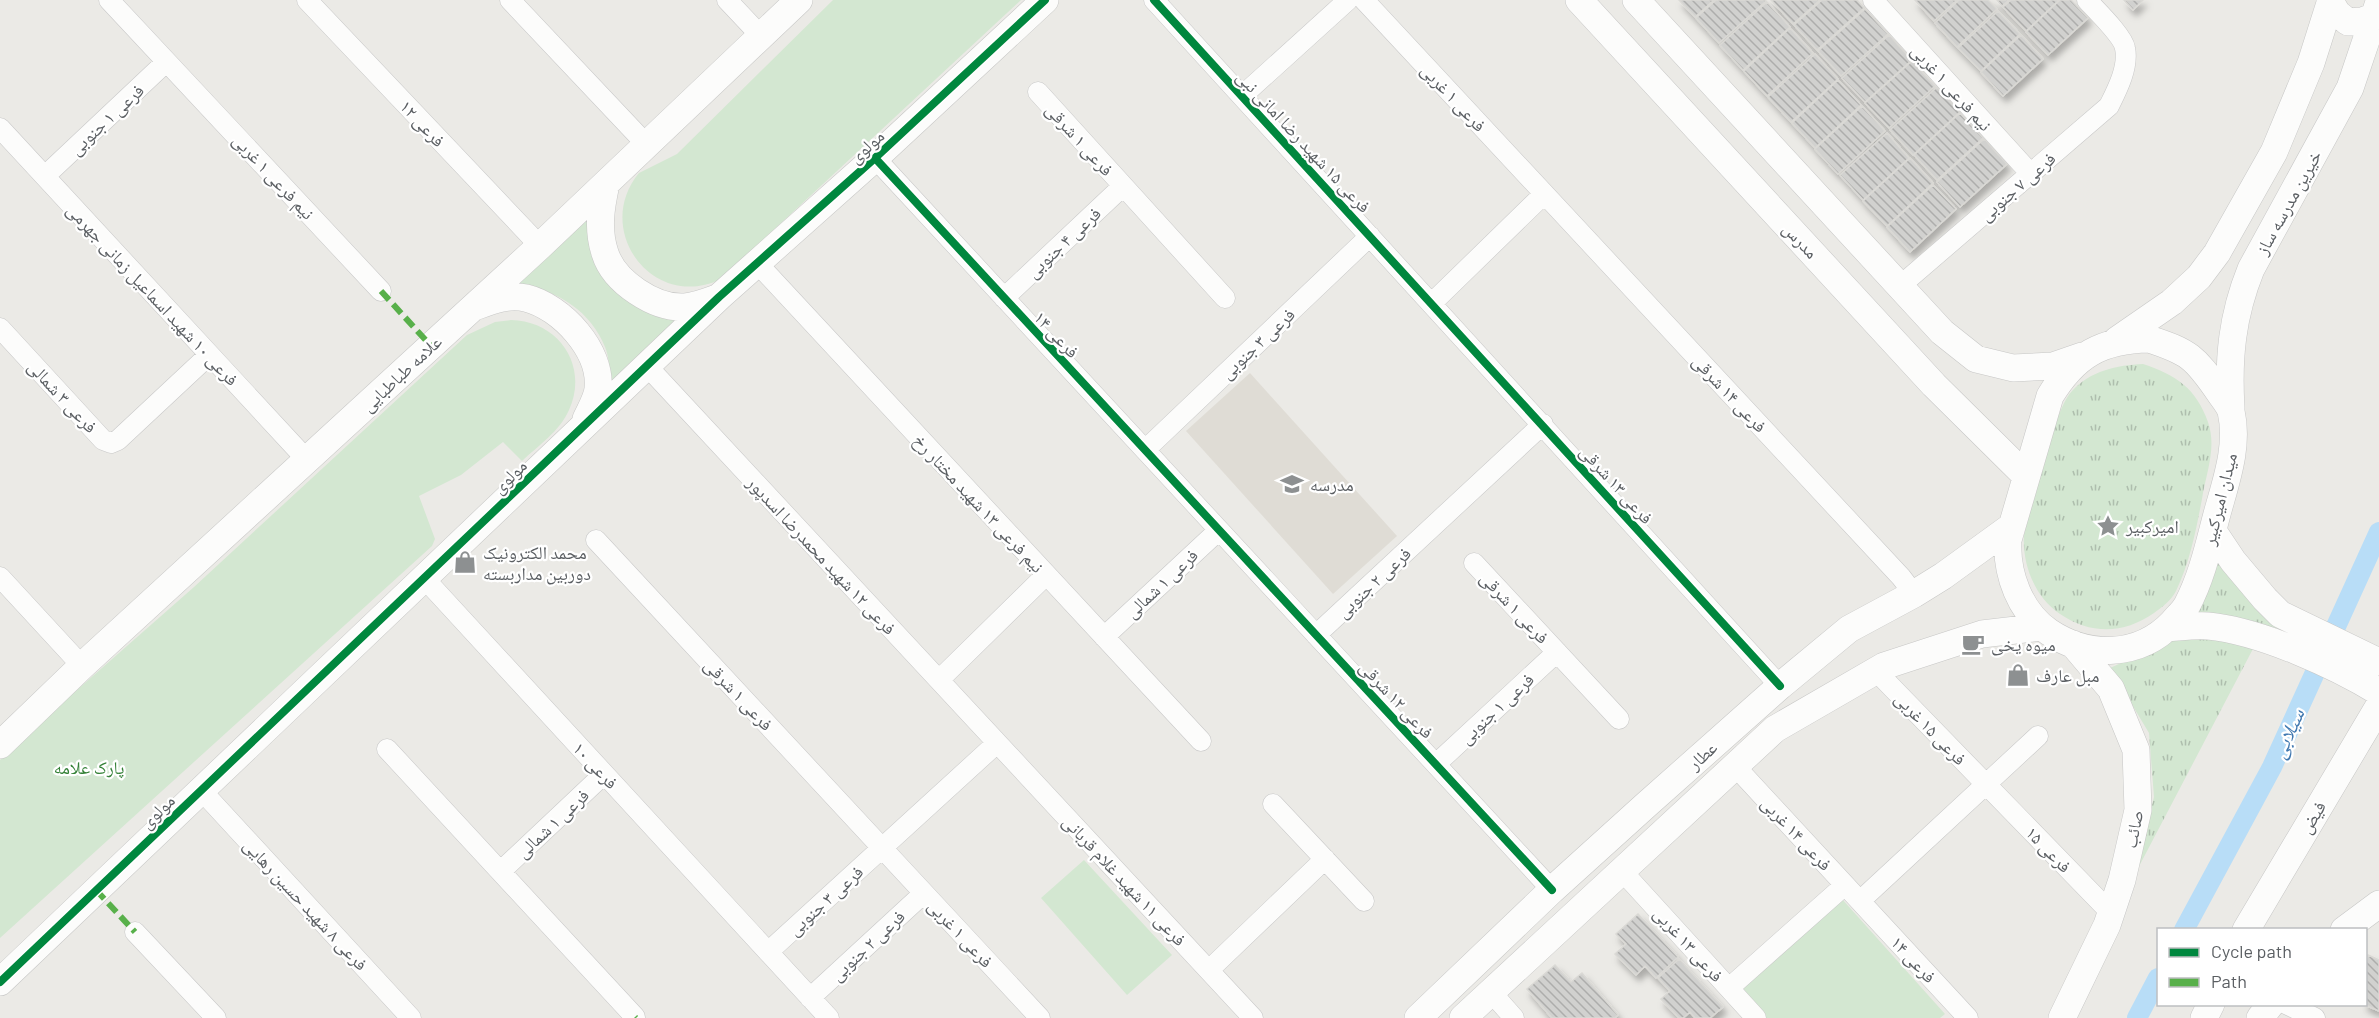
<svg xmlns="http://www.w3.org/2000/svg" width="2379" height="1018" font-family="Barlow,'Noto Naskh Arabic',sans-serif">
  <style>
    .education { fill: #dfdcd5 }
    .grass { fill: url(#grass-tufts) }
    .green { fill: #d3e7d1 }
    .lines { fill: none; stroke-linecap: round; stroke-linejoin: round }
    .canal { stroke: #b8ddf7; stroke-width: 20 }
    .building { fill: url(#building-back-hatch); stroke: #dad9d5; stroke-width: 1.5; filter: url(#shadow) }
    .street-casing { stroke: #c8c8c8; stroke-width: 21 }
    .secondary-casing { stroke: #c7c7c6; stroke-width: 28 }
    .street { stroke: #fcfcfb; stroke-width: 20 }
    .secondary { stroke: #fcfcfb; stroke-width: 27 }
    .quiet { stroke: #58b04a; stroke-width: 6; stroke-dasharray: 12 6; stroke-linecap: butt }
    .cycleway-casing { stroke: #fff; stroke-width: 11 }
    .cycleway { stroke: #00873e; stroke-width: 8 }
    .labels { text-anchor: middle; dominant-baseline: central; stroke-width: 4.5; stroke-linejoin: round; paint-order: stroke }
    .street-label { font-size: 18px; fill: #5b5f63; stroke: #fff }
    .poi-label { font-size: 18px; fill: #5b5f63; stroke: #fff; text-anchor: start }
    .park-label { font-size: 18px; fill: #348137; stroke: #fff }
    .water-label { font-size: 20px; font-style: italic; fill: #4078b0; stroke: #fff }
  </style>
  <defs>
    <pattern id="grass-tufts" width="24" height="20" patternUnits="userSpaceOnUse" patternTransform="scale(1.5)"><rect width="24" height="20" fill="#d3e7d1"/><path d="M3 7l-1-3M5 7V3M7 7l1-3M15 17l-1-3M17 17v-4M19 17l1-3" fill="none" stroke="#aebead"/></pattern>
    <pattern id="building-back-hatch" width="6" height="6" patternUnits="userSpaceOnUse" patternTransform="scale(1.5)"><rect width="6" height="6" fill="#d1d1cf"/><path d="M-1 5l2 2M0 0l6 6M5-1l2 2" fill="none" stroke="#adadac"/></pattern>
    <filter id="shadow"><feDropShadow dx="3.5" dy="6" stdDeviation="3" flood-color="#0004"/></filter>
  </defs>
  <rect width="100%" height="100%" fill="#ebeae6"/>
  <!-- education -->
  <path class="education" d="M1250,373L1397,536L1333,594L1186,431Z"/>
  <!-- grass -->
  <path class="grass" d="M2143,364C2176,375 2196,388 2208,422C2217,448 2206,473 2202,499C2196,530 2190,562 2176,591C2171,601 2162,607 2154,613C2124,634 2091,635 2060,614C2035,597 2022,565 2024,535C2031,506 2054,409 2072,391C2090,371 2117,365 2143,364Z
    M2218,555L2284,630L2237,619L2197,614Z
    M2188,633L2255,645L2135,874L2154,797L2149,733L2110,668Z"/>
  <!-- green -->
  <path class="green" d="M833,0H1021L721,279C653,312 592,230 639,173L677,154Z
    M585,218L590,220L593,238L682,317L609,384C609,372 610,359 605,347C591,312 558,290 522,286L519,280Z
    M511,320C559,321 589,366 569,410C560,431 538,446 522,461L503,442L461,475L419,496L435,539L432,546L0,938V760L36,726L194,587L467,335L495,322Z
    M1084,860L1172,955L1127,995L1041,898Z
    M1842,899L1945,1014L1940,1018H1761L1738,992Z"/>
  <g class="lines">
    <!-- canal -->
    <path class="canal" d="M2184,930L2272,767L2379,532
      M2137,1018L2158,978"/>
  </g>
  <!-- building -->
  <path class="building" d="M1679,0H1714L1695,17Z
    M1716,0H1765L1766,1L1719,43L1696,18Z
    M1771,0H1820L1793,24Z
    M1822,0H1857L1864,8L1817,50L1794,25Z
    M1915,0H1957L1934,21Z
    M1959,0H1988L1997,9L1957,47L1935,23Z
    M1997,0H2009L2002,6Z
    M2011,0H2059L2026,31L2003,7Z
    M2060,0H2071L2088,18L2048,55L2026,32Z
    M2124,0H2143L2133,10Z
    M1767,2L1790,27L1743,70L1720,45Z
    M1865,9L1888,34L1841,76L1818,51Z
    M1998,11L2020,34L1981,71L1958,48Z
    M1790,28L1813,53L1767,96L1744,71Z
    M1889,35L1912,60L1865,102L1842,78Z
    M2021,35L2043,59L2003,96L1981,72Z
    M1815,54L1838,79L1791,122L1768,97Z
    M1912,61L1935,86L1889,128L1865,103Z
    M1838,80L1861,105L1815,148L1792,123Z
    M1937,87L1960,112L1913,155L1890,130Z
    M1862,106L1885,131L1838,174L1815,149Z
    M1960,113L1983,138L1937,180L1914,155Z
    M1887,133L1909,158L1863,200L1840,175Z
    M1984,139L2007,164L1960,207L1937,182Z
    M1910,158L1933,183L1887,226L1863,201Z
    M1933,185L1956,209L1910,252L1887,227Z
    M1638,914L1678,957L1656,978L1645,966L1636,975L1615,954L1626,944L1616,934Z
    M2368,955L2379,960V1011L2363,1004H2366V961Z
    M1679,959L1723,1007L1710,1018H1695L1690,1012L1683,1018H1679L1661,999L1670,991L1658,978Z
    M1555,965L1571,982L1582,973L1618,1015L1615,1018H1552L1527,989Z"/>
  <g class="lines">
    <!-- street casing -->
    <g class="street-casing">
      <path id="street" d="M109,0L381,291
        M307,0L540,246
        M510,0L646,144
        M727,0L760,35
        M1154,0L1780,686
        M1364,0L1901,577L1914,594
        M1873,0L2031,174
        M1038,92L1225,298
        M1242,96L1348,0
        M0,128L307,460
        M875,158L1552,890
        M45,176L166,62
        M758,264L1201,741
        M1900,286L2109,106C2117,90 2129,67 2125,48C2123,36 2096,10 2087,0
        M1004,298L1123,186
        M1432,303L1544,194
        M0,328L103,440L111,443L118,440L209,355
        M647,366L1253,1018
        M1145,450L1370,236
        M596,540L1040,1018
        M1474,563L1619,719
        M0,577L82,666
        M424,578L829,1018
        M1316,635L1543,424
        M1104,637L1219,530
        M1876,671L2111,913
        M939,680L1046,575
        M387,749L635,1017
        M1436,764L1557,652
        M1735,766L1968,1018
        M201,790L411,1018
        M1273,804L1364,901
        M501,871L604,774
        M1622,871L1756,1018
        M1860,901L2038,736
        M135,932L216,1018
        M768,952L997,743
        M1209,970L1325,859
        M1729,988L1845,885
        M1491,992L1514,1018
        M810,998L924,893
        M2286,1004L2315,1018"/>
    </g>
    <!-- secondary casing -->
    <g class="secondary-casing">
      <path id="secondary" d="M1579,0L1934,385L2026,476
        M1636,0L1942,332L1976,359L2013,368L2053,366L2082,356
        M2330,1L2337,13L2348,22L2362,21L2375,16
        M606,184C601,207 597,229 605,253C614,282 655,309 685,307C696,306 706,302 717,298
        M477,306C493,300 509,294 526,298C562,307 602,351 598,389C597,399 590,410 586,419
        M2149,339C2189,352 2195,357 2219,392C2223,398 2229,405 2231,411C2239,446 2226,481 2217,514C2209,544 2202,577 2187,605C2184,611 2177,617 2173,622C2139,658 2088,658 2049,632C2020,612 2006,574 2008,540L2050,396C2075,355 2101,340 2149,339Z
        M2117,340L2172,302L2199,277L2217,253L2274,152L2311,63L2331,0
        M2231,408C2228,358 2232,316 2251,269L2350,88L2379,2
        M2213,531L2233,561L2265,599L2280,614L2379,662
        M2167,628C2181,627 2195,625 2208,626C2260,631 2335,665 2379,692
        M0,745L82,666L540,246L799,0
        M2246,930L2379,706
        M2344,930L2379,904
        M0,982L719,297L875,158L1045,0
        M1418,1018L1552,890L1646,805L1780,686L1849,629L1914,594L1943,576L2012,526
        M1463,1018L1775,729L1884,666L1982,634L2041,627
        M2062,1018L2107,925L2122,880L2138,810L2136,750L2111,689L2073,644
        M2204,1018L2211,1004
        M2260,1018L2271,1004"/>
    </g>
    <!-- street -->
    <use href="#street" class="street"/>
    <!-- secondary -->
    <use href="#secondary" class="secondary"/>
    <!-- quiet -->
    <path class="quiet" d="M381,291L431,346
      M96,890L135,932
      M635,1017L636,1018"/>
    <!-- cycleway casing -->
    <g class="cycleway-casing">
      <path id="cycleway" d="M1154,0L1780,686
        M875,158L1552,890
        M0,982L719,297L875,158L1045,0"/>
    </g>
    <!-- cycleway -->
    <use href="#cycleway" class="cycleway"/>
  </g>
  <!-- icons -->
  <defs>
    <g id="school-bare" transform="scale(1.8)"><path d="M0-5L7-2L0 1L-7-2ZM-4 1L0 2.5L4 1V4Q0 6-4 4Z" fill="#8d9091" stroke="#fff" stroke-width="2.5" paint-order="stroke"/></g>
    <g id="sight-bare" transform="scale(1.8)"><path d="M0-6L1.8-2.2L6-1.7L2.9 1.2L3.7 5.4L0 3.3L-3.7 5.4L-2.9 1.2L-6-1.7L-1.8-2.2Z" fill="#8d9091" stroke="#fff" stroke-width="2.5" paint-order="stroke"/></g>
    <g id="shop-bare" transform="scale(1.8)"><path d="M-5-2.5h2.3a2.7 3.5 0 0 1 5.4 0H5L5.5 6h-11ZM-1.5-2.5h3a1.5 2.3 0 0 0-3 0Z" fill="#8d9091" stroke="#fff" stroke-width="2.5" paint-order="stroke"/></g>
    <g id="cafe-bare" transform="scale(1.8)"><path d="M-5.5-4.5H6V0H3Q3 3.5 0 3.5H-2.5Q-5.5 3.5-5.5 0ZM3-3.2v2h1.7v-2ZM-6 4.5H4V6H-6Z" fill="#8d9091" stroke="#fff" stroke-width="2.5" paint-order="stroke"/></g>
  </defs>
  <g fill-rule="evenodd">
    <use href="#school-bare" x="1292" y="484"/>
    <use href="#sight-bare" x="2108" y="526"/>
    <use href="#shop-bare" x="465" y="562"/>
    <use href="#cafe-bare" x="1973" y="644"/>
    <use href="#shop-bare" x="2018" y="675"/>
  </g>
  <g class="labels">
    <!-- street labels -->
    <g class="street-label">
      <text transform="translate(1952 87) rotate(48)">نیم فرعی ۱ غربی</text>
      <text transform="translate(1454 97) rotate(47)">فرعی ۱ غربی</text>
      <text transform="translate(106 119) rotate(-43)">فرعی ۱ جنوبی</text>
      <text transform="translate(423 123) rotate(47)">فرعی ۱۲</text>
      <text transform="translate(1080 139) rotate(48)">فرعی ۱ شرقی</text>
      <text transform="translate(1304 141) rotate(47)">فرعی ۱۵ شهید رضا امانی نبی</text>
      <text transform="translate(866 146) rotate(-42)">مولوی</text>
      <text transform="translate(274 176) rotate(47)">نیم فرعی ۱ غربی</text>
      <text transform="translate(2017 186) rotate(-41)">فرعی ۷ جنوبی</text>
      <text transform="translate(2288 202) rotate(-61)">خیرین مدرسه ساز</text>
      <text transform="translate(1801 240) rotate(47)">مدرس</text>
      <text transform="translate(1063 242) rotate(-43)">فرعی ۴ جنوبی</text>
      <text transform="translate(153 294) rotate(47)">فرعی ۱۰ شهید اسماعیل زمانی جهرمی</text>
      <text transform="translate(1057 334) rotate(47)">فرعی ۱۴</text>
      <text transform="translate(1257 343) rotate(-43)">فرعی ۳ جنوبی</text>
      <text transform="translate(401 373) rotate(-43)">علامه طباطبایی</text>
      <text transform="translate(1730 393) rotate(47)">فرعی ۱۴ شرقی</text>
      <text transform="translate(63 396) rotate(47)">فرعی ۳ شمالی</text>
      <text transform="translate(509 476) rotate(-44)">مولوی</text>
      <text transform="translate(1617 484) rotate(48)">فرعی ۱۳ شرقی</text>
      <text transform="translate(2219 499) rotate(-76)">میدان امیرکبیر</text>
      <text transform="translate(979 503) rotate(47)">نیم فرعی ۱۳ شهید مختار رخ</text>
      <text transform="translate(822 555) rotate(47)">فرعی ۱۲ شهید محمدرضا اسدپور</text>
      <text transform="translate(1373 582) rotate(-43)">فرعی ۲ جنوبی</text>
      <text transform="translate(1161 583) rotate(-43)">فرعی ۱ شمالی</text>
      <text transform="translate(1515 607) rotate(47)">فرعی ۱ شرقی</text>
      <text transform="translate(739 694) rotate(47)">فرعی ۱ شرقی</text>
      <text transform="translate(1397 699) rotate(47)">فرعی ۱۲ شرقی</text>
      <text transform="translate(1496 708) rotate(-43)">فرعی ۱ جنوبی</text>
      <text transform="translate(1931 728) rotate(46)">فرعی ۱۵ غربی</text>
      <text transform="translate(1702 755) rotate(-42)">عطار</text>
      <text transform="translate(596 765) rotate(47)">فرعی ۱۰</text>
      <text transform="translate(157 811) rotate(-44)">مولوی</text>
      <text transform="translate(2312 817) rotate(-59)">فیض</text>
      <text transform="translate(552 823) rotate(-43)">فرعی ۱ شمالی</text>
      <text transform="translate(2133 829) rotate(-79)">صائب</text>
      <text transform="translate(1797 833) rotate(47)">فرعی ۱۴ غربی</text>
      <text transform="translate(2049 849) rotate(46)">فرعی ۱۵</text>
      <text transform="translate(1125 880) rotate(47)">فرعی ۱۱ شهید غلام قربانی</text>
      <text transform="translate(825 900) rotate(-42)">فرعی ۳ جنوبی</text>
      <text transform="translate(306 904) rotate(47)">فرعی ۸ شهید حسین رهایی</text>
      <text transform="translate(961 933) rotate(47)">فرعی ۱ غربی</text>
      <text transform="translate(1689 944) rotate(48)">فرعی ۱۳ غربی</text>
      <text transform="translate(867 945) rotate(-43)">فرعی ۲ جنوبی</text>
      <text transform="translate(1914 959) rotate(47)">فرعی ۱۴</text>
    </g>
    <!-- poi labels -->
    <g class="poi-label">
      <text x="1310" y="484">مدرسه</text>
      <text x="2126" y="526">امیرکبیر</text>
      <text x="483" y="552">محمد الکترونیک<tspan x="483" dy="21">دوربین مداربسته</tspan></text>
      <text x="1991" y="644">میوه یخی</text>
      <text x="2036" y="675">مبل عارف</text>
    </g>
    <!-- park labels -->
    <g class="park-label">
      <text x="89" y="767">پارک علامه</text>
    </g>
    <!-- water labels -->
    <g class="water-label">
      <text transform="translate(2287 733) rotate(-66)">سیلابی</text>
    </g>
  </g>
  <!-- legend -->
  <rect x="2157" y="928" width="210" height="78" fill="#ffffff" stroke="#bdbfc1" stroke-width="1.5"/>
  <rect x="2169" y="948" width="30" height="9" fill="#00873e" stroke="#bdbfc1" stroke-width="1.5"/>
  <text x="2211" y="958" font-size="18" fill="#5b5f63">Cycle path</text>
  <rect x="2169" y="978" width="30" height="9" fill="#58b04a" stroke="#bdbfc1" stroke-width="1.5"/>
  <text x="2211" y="988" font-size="18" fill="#5b5f63">Path</text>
</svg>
